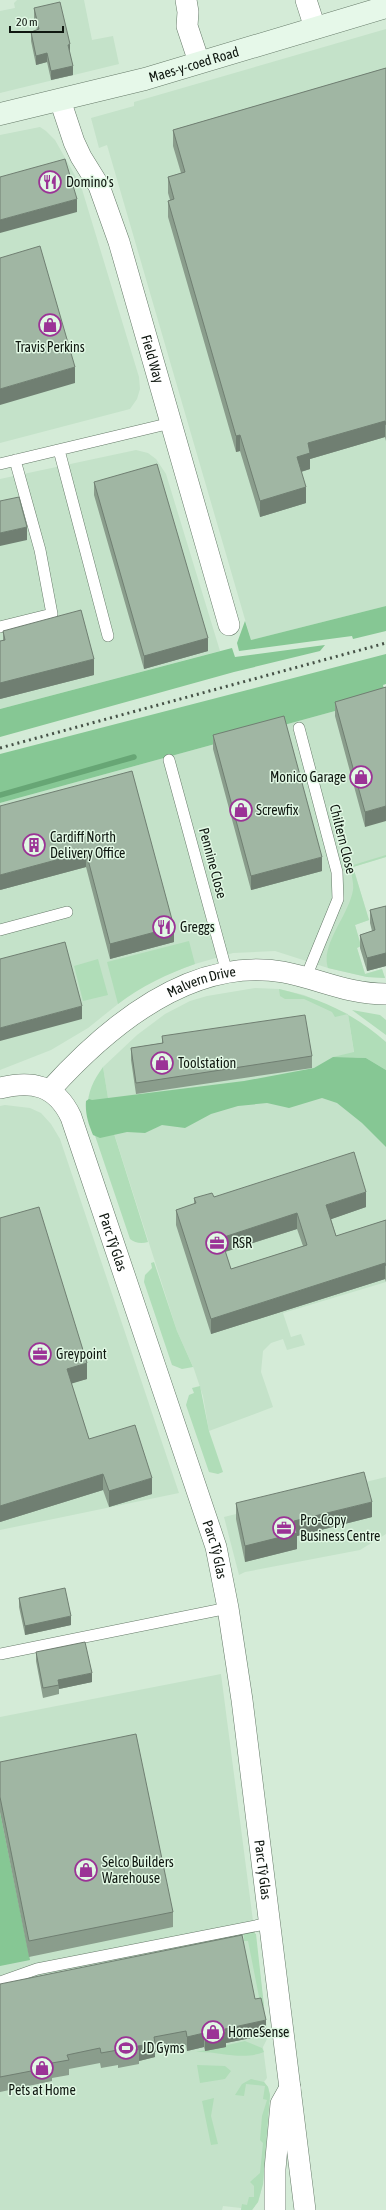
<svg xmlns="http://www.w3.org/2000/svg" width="386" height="2210" font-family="'Asap Condensed',sans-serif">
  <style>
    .built { fill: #c4e2c9 }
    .green { fill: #b0ddb8 }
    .forest { fill: #86c794 }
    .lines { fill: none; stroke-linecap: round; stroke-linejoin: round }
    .stream { stroke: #67a675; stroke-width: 5.5 }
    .lane-casing { stroke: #667a69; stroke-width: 12 }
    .street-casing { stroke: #667a69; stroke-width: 22 }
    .secondary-casing { stroke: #667a69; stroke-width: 23 }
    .lane { stroke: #fff; stroke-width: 11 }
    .street { stroke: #fff; stroke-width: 21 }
    .secondary { stroke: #e6f8e9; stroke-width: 22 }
    .rail { stroke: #455146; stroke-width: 3; stroke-dasharray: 2 4; stroke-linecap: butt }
    .wall { fill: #8a9d8c; fill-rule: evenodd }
    .shaded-wall { fill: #707f72 }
    .building { fill: #a0b6a3; stroke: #707f72; fill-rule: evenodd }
    .labels { text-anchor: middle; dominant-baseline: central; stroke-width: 3; stroke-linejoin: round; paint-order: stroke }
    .street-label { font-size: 14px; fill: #0f1710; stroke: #e1f8e4 }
    .poi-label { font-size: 14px; fill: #0f1710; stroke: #e1f8e4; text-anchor: start }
  </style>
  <rect width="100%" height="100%" fill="#d4ebd7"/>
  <!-- built -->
  <path class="built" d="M17,0H84L92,40L113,36L119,64L0,93V11L15,8L14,3Z
    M386,29V606L251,640L107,145L99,148L91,118L134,106V102Z
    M40,127L46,131L55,140L81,186L139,377L140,389L137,399L130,409L0,443V135Z
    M136,450L148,453L156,459L166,474L220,651L0,709V479Z
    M386,697V857L353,867L369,920L355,925L361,946L357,948L365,974L382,969L385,978L367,977L328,968L275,951L233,953L195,964L162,976L133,992L88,1028L51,1050L0,1070V803Z
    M255,988L279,989L304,995L348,1014L356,1066L386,1128V1282L283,1313L291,1337L301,1334L305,1345L287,1350L283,1339L271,1343L263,1351L261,1372L273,1407L209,1431L203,1396L194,1369L177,1331L105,1105L109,1104L103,1067L137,1035L165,1014L190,1001L207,996Z
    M5,1105L30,1108L41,1113L51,1124L60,1139L179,1493L0,1530V1106Z
    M386,1477V1534L360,1550L245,1572L239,1575L224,1517Z
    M221,1674L268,2037L263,2047L267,2078L264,2082L268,2087L270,2095L263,2184L258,2202L252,2210H241V2208L223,2206L222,2210H0V1717Z"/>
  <!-- green -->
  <path class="green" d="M386,855V857L353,867L369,920L355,925L361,946L357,948L365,974L382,969L385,978L367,977L328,968C320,945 349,915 353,890C354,883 351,873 350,866Z
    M189,941L195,964C167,974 142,986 118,1004L107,962Z
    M98,959L108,995L83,1001L74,966Z
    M279,989C319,998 355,1014 386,1042V1070L366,1058L333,1057L354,1052L348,1014L335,1017L332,1012L304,999H285L280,996Z
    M352,1010L380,1015L386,1020V1035Z
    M103,1067L109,1104L105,1105L148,1242C141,1244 135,1243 130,1239L88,1115C86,1096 92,1082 103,1067Z
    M154,1262L177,1331L193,1367L182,1369L172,1365L144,1282L145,1275L152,1268L151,1263Z
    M200,1386L209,1431L223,1472L218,1474L209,1472L186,1405L189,1395L194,1393L192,1388Z
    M253,1932L256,1934L264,2006L261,2007L248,1941H244V1933Z
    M245,2041L262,2048L264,2052C241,2061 220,2051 196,2052Z
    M197,2065L225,2066L231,2071L225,2079L200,2083Z
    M251,2079L264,2082L268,2087L270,2095L263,2184L258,2202L252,2210H241L242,2204L247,2205L249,2197H254V2186L250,2182L260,2173L263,2143L260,2140L262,2116L267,2100L263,2099L265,2086L246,2084L244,2096L235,2095L242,2084Z
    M214,2098L211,2116L218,2144L211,2145L202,2101Z"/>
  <!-- forest -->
  <path class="forest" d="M386,606V631L353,639L352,636L239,651L237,643L245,621L251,640Z
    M325,645L320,651L234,672L0,737V709L232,648L235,657Z
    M386,654V684L383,685L386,697L0,803V754Z
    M333,1057L366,1058L386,1070V1147L362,1123L337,1103L322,1098L289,1108L267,1103L238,1106L211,1114L185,1128L162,1125L145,1133L127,1132L100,1138L93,1135C88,1123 85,1113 86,1101L89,1099L92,1100L244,1081L314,1068Z
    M0,1812L30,1960L0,1966Z"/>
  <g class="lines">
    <!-- stream -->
    <path class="stream" d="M0,795L134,757"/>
    <!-- lane casing -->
    <g class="lane-casing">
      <path id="lane" d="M59,450L108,636
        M0,464L171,423
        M0,627L52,614L40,550L15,460
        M299,728L337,872L338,899L306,977
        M169,760L227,973
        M0,930L67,912
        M0,1654L228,1608
        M0,1982L37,1969L270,1923"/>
    </g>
    <!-- street casing -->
    <g class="street-casing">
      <g id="street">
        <path d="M186,0L188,12L187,26L199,62"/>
        <path d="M306,0L315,28"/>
        <path id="s1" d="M60,100L74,142L81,157L99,186L119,242L229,625"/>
        <path id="s2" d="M0,1088C32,1080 56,1085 71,1117L216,1547L228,1608L242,1700L305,2210"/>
        <path id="s3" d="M50,1090C107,1027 191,956 283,972C320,979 347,994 386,994"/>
        <path d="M275,2210V2169L281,2104L290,2088"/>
      </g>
    </g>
    <!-- secondary casing -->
    <g class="secondary-casing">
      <g id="secondary">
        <path id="s4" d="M0,114L145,79L386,7"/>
      </g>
    </g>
    <!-- lane -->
    <use href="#lane" class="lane"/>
    <!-- street -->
    <use href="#street" class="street"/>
    <!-- secondary -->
    <use href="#secondary" class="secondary"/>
    <!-- rail -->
    <path class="rail" d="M0,748L386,643"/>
  </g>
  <!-- wall -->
  <path class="wall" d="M34,8L70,54L73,75L51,80L47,62L36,65L31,41V32L37,30L34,18Z
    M386,68V441L385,437L310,459V469L301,472L306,503L260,517L240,451L236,452L168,217V201L170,200L168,193V177L181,173L173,146V130Z
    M94,482L208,651L144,669L94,495Z
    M3,631L94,675L0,699V641H3Z
    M386,687L365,827L335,716V702Z
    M213,735L322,871L251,890L213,749Z
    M132,771L174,942L110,959L86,867L0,890Z
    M386,906V966L367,971L360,948V935L372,931L370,923V910Z
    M162,1036L312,1056V1068L136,1094L131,1060V1048L162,1043Z
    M214,1197L366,1207L331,1219L336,1236L386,1220V1282L385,1279L211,1334L176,1225V1210L194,1204V1198ZM297,1229L303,1246L231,1269L225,1252Z
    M0,1218L87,1379L71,1383L89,1439L152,1494L109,1507L103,1490L0,1522Z
    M236,1503L372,1517L297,1536V1549L245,1562L236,1519Z
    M19,1598L71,1625L25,1635L19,1607Z
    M36,1652L92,1682L59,1689V1694L43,1698L36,1661Z
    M0,1762L173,1912V1927L29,1957L0,1812Z
    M0,1984L255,1999L266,2035L226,2043V2047L205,2051L204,2047L187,2051L186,2045L155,2052V2057L139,2061V2064L118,2068V2065L101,2068L100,2063L69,2069V2075L52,2078V2081L0,2092Z"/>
  <!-- shaded-wall -->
  <path class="shaded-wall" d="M70,44V54L68,45Z
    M47,53V62L36,65V56Z
    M73,66V75L51,80V71Z
    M77,199V212L0,233V220Z
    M75,367V383L0,405V389Z
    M385,421V437L310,459V469L297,473V457L308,443Z
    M240,435V451L236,452V436Z
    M306,487V503L260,517V501Z
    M27,527V540L0,546V533Z
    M208,638V651L144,669V656Z
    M94,659V675L0,699V683Z
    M386,806V821L365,827V812Z
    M86,852V867L0,890V875Z
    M322,857V871L251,890V876Z
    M174,927V942L110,959V944Z
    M386,953V966L367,971V958Z
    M82,1006V1019L0,1041V1028Z
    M366,1192V1207L326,1221V1205Z
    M297,1213V1229L221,1253V1238Z
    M385,1263V1279L211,1334V1319Z
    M87,1363V1379L67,1385V1369Z
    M103,1474V1490L0,1522V1506Z
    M152,1478V1494L109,1507V1491Z
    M372,1502V1517L297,1536V1549L245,1562V1546L294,1521Z
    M71,1616V1625L25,1635V1626Z
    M92,1673V1682L59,1689L58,1680Z
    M266,2020V2035L226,2043V2047L205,2051V2036L225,2029Z
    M204,2033V2047L187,2051V2037Z
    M155,2043V2057L139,2061V2049L138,2046Z"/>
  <!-- building -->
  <path class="building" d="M60,2L70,44L68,45L73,66L51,71L47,53L36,56L31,32L39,29L34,8Z
    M386,68V425L385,421L308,443L310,453L297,457L306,487L260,501L240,435L236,436L168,201L174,199L168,177L185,172L173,130Z
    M65,159L77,199L0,220V177Z
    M40,246L75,367L0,389V258Z
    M157,464L208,638L144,656L94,482Z
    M19,497L27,527L0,533V501Z
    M81,610L94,659L0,683V641L5,640L3,631Z
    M386,687V806L365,812L335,702Z
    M284,716L322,857L251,876L213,735Z
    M132,771L174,927L110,944L86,852L0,875V806Z
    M386,906V953L367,958L360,935L375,930L370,910Z
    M65,942L82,1006L0,1028V959Z
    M305,1015L312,1056L136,1083L131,1048L163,1043L162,1036Z
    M354,1152L366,1192L326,1205L336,1236L386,1220V1266L385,1263L211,1319L176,1210L196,1203L194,1198L212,1193L214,1197ZM297,1213L307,1245L231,1269L221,1238Z
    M39,1207L87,1363L67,1369L89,1439L135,1425L152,1478L109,1491L103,1474L0,1506V1218Z
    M364,1472L372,1502L294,1521L297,1533L245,1546L236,1503Z
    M65,1588L71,1616L25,1626L19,1598Z
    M85,1642L92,1673L58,1680L59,1685L43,1688L36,1652Z
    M136,1734L173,1912L29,1941L0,1797V1762Z
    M242,1935L255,1999L261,1998L266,2020L225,2029L226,2032L205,2036L204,2033L187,2037L186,2031L154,2037L155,2043L138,2046L139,2049L118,2053V2050L101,2053L100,2048L67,2055L69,2060L52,2063V2067L0,2077V1984Z"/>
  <!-- icons -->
  <defs>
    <g id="restaurant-ring" transform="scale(1.15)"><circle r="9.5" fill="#e1f8e4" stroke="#9b3396" stroke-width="1.5"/><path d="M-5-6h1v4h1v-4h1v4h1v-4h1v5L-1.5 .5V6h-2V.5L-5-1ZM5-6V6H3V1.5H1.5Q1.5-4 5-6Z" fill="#9b3396"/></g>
    <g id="shop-ring" transform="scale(1.15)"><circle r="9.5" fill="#e1f8e4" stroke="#9b3396" stroke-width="1.5"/><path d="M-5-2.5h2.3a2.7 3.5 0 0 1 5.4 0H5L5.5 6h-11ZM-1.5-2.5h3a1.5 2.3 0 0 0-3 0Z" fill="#9b3396"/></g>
    <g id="building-ring" transform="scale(1.15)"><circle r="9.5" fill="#e1f8e4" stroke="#9b3396" stroke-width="1.5"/><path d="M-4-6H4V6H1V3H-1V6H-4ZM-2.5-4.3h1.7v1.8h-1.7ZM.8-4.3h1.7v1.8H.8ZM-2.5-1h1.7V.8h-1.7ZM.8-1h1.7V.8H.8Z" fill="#9b3396"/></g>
    <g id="office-ring" transform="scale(1.15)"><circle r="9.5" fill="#e1f8e4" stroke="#9b3396" stroke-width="1.5"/><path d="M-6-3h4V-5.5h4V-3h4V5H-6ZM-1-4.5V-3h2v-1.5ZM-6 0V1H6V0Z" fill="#9b3396"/></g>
    <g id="stadium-ring" transform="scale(1.15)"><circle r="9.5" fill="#e1f8e4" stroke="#9b3396" stroke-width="1.5"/><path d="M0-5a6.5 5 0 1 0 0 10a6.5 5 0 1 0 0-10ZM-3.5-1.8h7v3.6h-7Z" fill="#9b3396"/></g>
  </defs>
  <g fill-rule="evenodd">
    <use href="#restaurant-ring" x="50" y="182"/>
    <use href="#shop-ring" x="50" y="325"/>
    <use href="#shop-ring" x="361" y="777"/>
    <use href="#shop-ring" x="241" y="810"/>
    <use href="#building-ring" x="34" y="845"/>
    <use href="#restaurant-ring" x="164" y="927"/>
    <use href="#shop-ring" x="162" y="1063"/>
    <use href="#office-ring" x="217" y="1243"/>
    <use href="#office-ring" x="40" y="1354"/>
    <use href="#office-ring" x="284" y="1528"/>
    <use href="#shop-ring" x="86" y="1870"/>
    <use href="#shop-ring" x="213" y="2032"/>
    <use href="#stadium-ring" x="126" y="2048"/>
    <use href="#shop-ring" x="42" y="2068"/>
  </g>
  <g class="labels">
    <!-- street labels -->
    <g class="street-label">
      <text stroke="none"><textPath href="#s4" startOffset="200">Maes-y-coed Road</textPath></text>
      <text stroke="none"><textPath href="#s1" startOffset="276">Field Way</textPath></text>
      <text transform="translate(343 839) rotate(76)">Chiltern Close</text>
      <text transform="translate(213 863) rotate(75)">Pennine Close</text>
      <text stroke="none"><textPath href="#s3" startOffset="189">Malvern Drive</textPath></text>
      <text stroke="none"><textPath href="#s2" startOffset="217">Parc Tŷ Glas</textPath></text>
      <text stroke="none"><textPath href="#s2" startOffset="541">Parc Tŷ Glas</textPath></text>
      <text stroke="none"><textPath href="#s2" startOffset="865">Parc Tŷ Glas</textPath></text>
    </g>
    <!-- poi labels -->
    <g class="poi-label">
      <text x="66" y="182">Domino's</text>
      <text x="50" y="347" text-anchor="middle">Travis Perkins</text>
      <text x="346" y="777" text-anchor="end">Monico Garage</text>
      <text x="256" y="810">Screwfix</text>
      <text x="50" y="837">Cardiff North<tspan x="50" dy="16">Delivery Office</tspan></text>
      <text x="180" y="927">Greggs</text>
      <text x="178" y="1063">Toolstation</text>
      <text x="232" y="1243">RSR</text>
      <text x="56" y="1354">Greypoint</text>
      <text x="300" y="1520">Pro-Copy<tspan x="300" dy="16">Business Centre</tspan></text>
      <text x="102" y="1862">Selco Builders<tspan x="102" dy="16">Warehouse</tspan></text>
      <text x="228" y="2032">HomeSense</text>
      <text x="142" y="2048">JD Gyms</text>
      <text x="42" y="2090" text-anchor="middle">Pets at Home</text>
    </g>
  </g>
  <!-- scale -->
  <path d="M10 26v6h53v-6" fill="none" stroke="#0f1710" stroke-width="2"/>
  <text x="16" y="26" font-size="12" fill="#0f1710" stroke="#e1f8e4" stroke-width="3" paint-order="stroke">20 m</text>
</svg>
